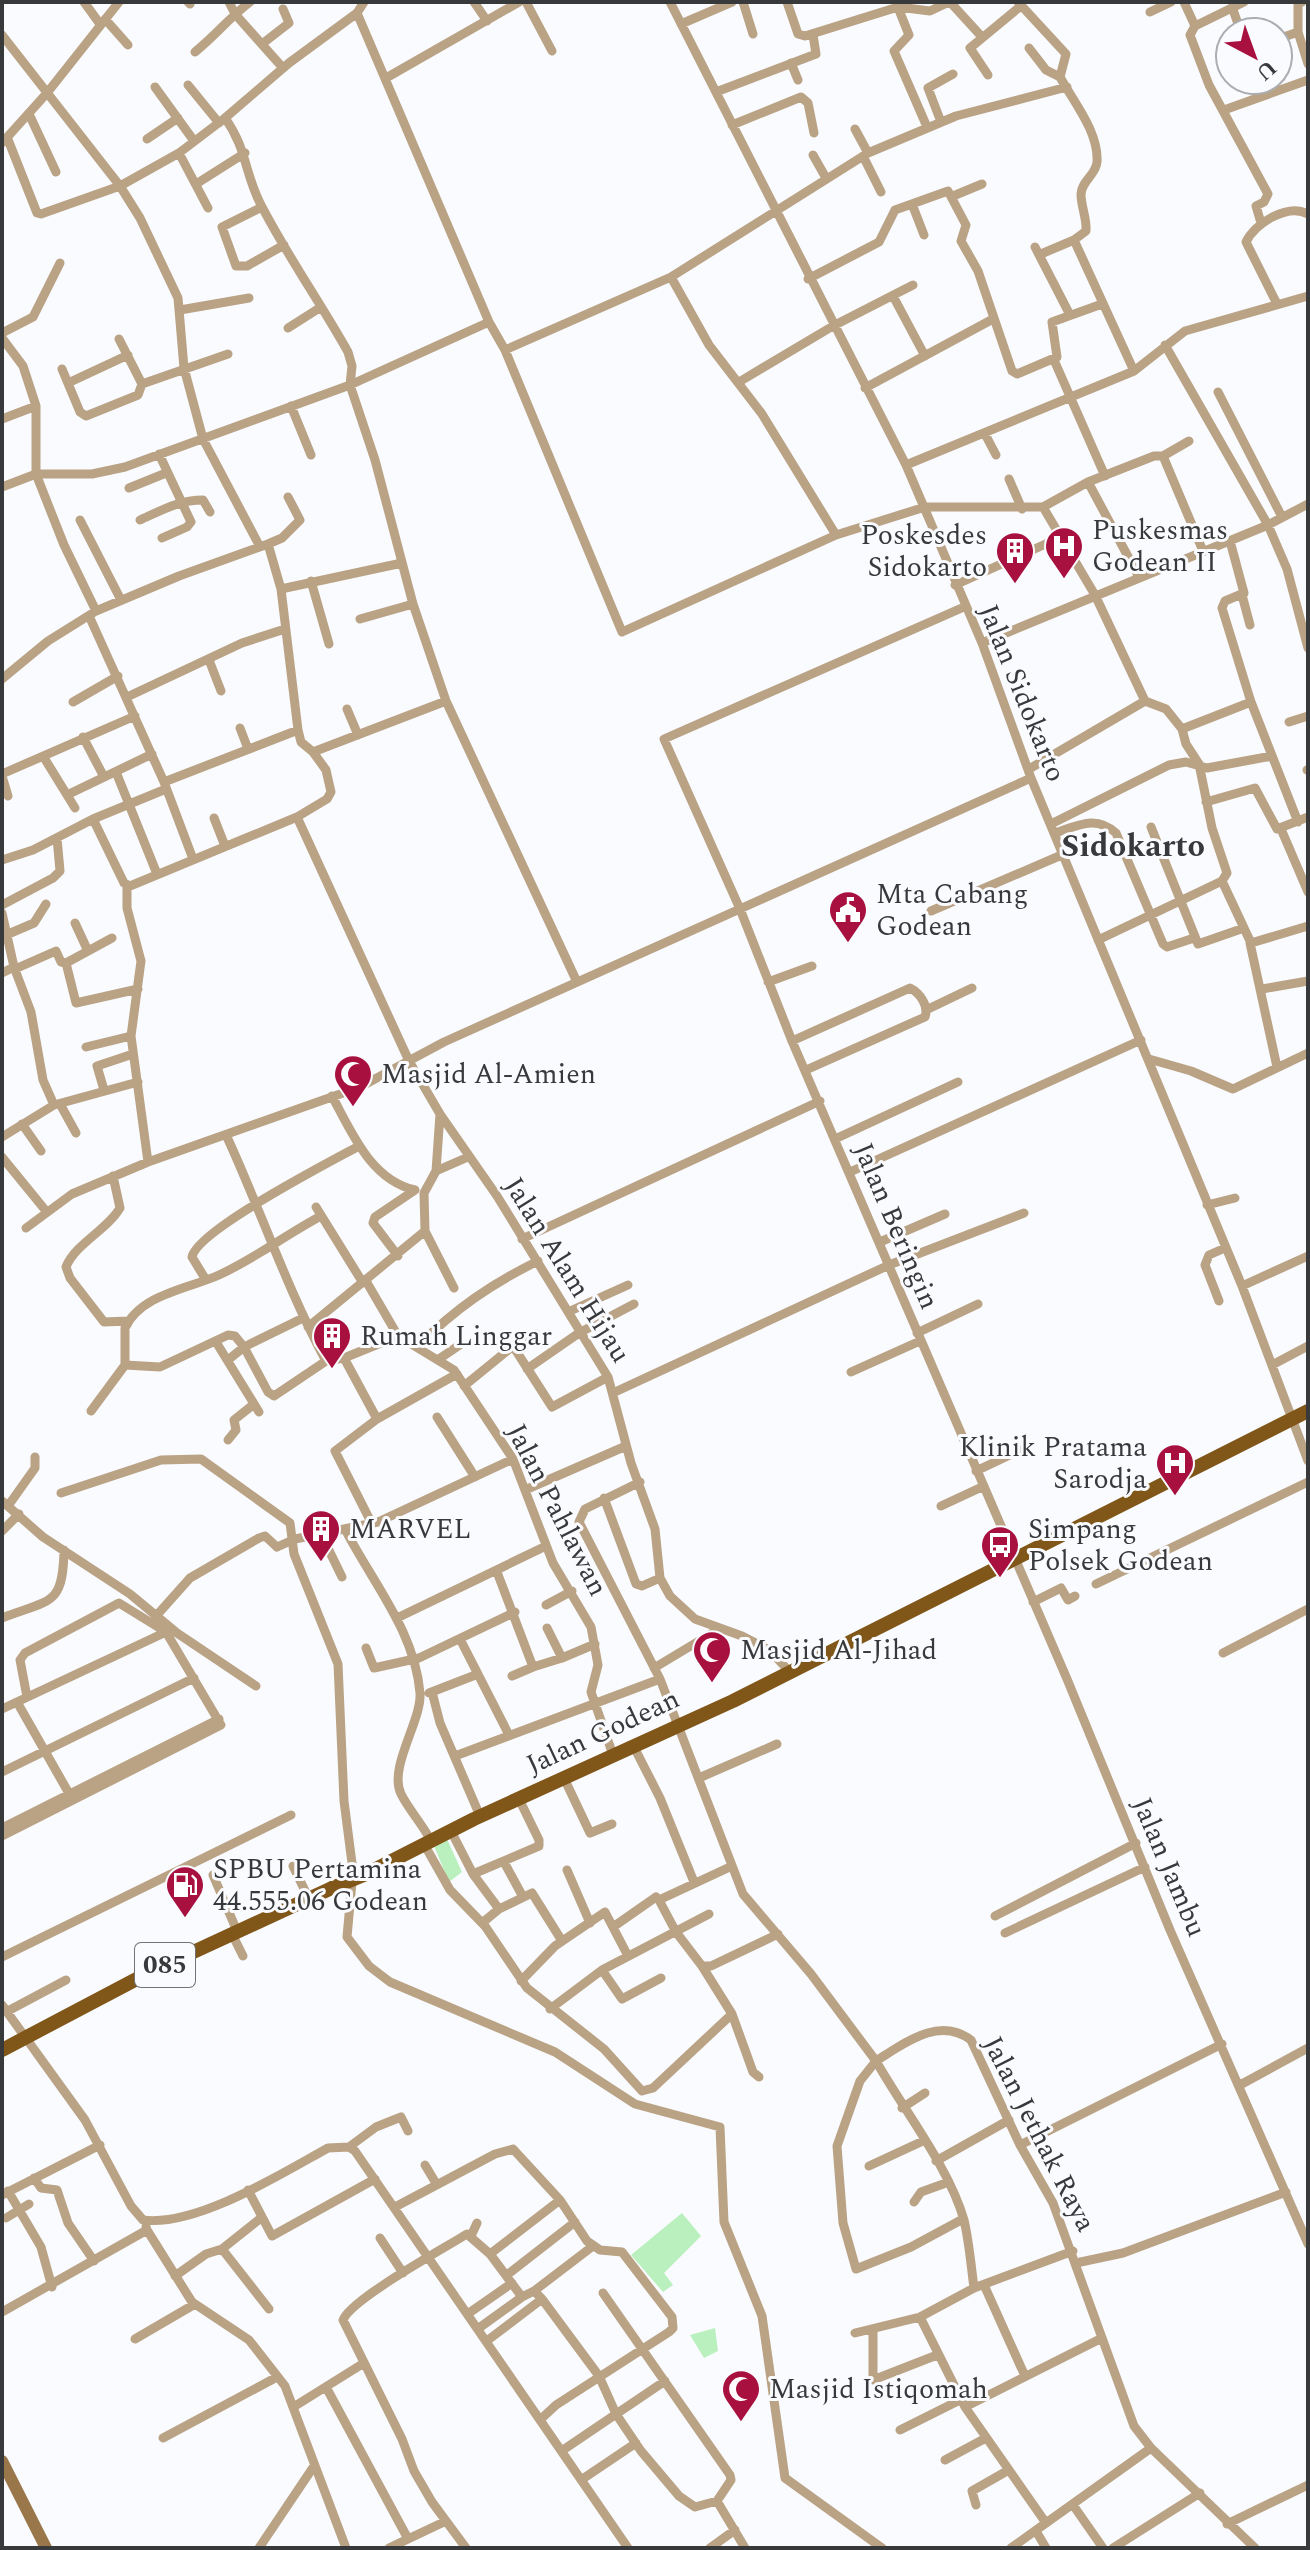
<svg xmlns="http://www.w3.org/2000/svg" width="1310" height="2550" font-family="Spectral,serif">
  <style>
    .green { fill: #b9f0bd }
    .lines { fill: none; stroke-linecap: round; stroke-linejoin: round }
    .minor { stroke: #baa285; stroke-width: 9 }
    .secondary { stroke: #99774a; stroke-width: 12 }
    .primary { stroke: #815719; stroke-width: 14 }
    .minor-bridge { stroke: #baa285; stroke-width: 9 }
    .primary-bridge { stroke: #815719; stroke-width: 14 }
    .labels { text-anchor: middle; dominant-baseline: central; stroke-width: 6; stroke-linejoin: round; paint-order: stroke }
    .shield { fill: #f9fbff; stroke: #727375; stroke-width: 2 }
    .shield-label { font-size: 26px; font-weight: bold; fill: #38393a }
    .poi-label { font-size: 28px; fill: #38393a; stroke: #f9fbff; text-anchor: start }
    .street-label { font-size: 28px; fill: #38393a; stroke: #f9fbff }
    .quarter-label { font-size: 32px; font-weight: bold; fill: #38393a; stroke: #f9fbff }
  </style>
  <rect width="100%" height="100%" fill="#f9fbff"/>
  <!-- green -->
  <path class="green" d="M447,1839L462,1872L449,1882L434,1846Z
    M682,2213L701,2236L664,2273L673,2285L663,2292L631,2255Z
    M715,2328L718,2351L704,2358L690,2335Z"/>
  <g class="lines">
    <!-- minor -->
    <path class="minor" d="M84,2L100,24
      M188,2L190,4
      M229,2L235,14L283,68
      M364,2L357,13L289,63L225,118C247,149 244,171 260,203C286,254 320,302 348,352L352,366L350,385L375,460L413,604L446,701L577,982
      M474,2L487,21
      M526,2L552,51
      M670,2L906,465L982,643L1031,778L1242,1286L1308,1461
      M743,2L753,34
      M787,2L798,34L805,36L898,7L930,11L949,2
      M950,2L982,37
      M1018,2L1066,54L1060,77C1073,101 1099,132 1097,162C1096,175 1082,180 1081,194C1081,207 1087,218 1086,231L1074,240L1041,254
      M1184,2L1195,26
      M1244,2L1195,26L1190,35L1209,85L1268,194L1264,202L1256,206L1261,223
      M1302,2L1298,4V32L1308,64
      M897,5L909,35L894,51L927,127
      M1232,7L1241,32
      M1150,12L1171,2
      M357,13L489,322L505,350L622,632L836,535L925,507H1043L1088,482L1154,456H1163L1189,441
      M105,19L128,45
      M681,24L732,2
      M2,35L120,186L140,218L178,298L184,368L203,439L259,545
      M1278,39L1298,32
      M262,44L289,23L283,9
      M1029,48L1046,70L1060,77
      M195,52C216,35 230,17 250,2
      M791,63L798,80
      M988,75L970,48L1022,5
      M386,78L519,2
      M188,85L219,123
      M155,87L194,141
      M716,92L816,54L813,35
      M1224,110L1308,80
      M29,114L56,172
      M941,122L928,88L953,74
      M732,125L801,97L808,103L814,133
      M855,129L868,153
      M7,137L37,213L41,214L120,186L179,153L225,118
      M147,139L178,118
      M2,143L47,93L119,2
      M179,153L208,208
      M813,155L826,178
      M863,156L881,192
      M196,184L245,153
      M953,196L982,184
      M912,204L924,235
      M262,207L222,227L236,266H247L284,245
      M1035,247L1070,315
      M671,277L709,345L762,414L836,535
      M808,279L879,242L895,210L948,191L966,225L961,241L978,271L1012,371L1017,374L1057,357L1052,322L1102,304
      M893,296L925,356
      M1277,304L1246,242C1255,223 1288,203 1308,214
      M180,310L249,298
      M288,328L321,307
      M2,333L33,317L60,263
      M2,338L23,366L36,406
      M119,339L142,384L228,354
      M1165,345L1268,525L1287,569L1308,648
      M505,350L671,277L868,153L956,116L1067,87
      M1054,360L1105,476
      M62,369L80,412L86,416L138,395L142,384
      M1134,371L1185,331L1308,296
      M739,382L833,326L913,285
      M68,383L128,355
      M865,388L993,319
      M1218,392L1282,517
      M291,406L311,455
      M2,419L36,406V474L64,545L96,611
      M985,434L996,455
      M159,454L191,522L187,527L162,538
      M1163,456L1203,551
      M906,465L1134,371L1074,240
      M1009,479L1022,509
      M1088,482L1139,577
      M2,487L36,474H92L125,467L350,385L489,322
      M129,488L166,473
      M1043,507L1095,595L1145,701L1166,709L1182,729L1186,744L1199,764L1212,828L1227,873L1222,881L1098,940
      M80,520L121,600
      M140,520C162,510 179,500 203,500L210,512
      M1230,541L1244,593L1225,601L1222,608L1251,702L1298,822
      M268,544L281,589L298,730L301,742L313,752
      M311,581L329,644
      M955,585L1061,537
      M281,589L402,563
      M1242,595L1250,625
      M964,607L664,739L740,909L792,1041L1067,1679L1170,1930L1308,2244
      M90,618L164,782L193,859
      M360,619L413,604
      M982,643L1268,525L1308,504
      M209,660L221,691
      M2,679L48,641L96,611L179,576L268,544L282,538L300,520L288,497
      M127,697L242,643L285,629
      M73,702L118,676
      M347,709L358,735
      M1289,722L1308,716
      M240,728L248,749
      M1182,729L1251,702
      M83,737L104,777
      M43,756L75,808
      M1029,769L1145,701
      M1307,770H1308
      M116,772L157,874
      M2,774L135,716
      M2,776L8,796
      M164,782L298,730
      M67,795L152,754
      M1206,802L1255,788L1277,829L1308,817
      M214,818L225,846
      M93,819L124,883L130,886L297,817
      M1051,824L1169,765L1186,762L1207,768L1272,756
      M1151,827L1198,944L1244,928
      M1281,829L1308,892
      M1055,833C1079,825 1096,815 1116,833L1163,944L1167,947L1194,938
      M2,860L33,850L93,819L166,789
      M1222,881L1251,943L1308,926
      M127,885V908L141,961L131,1036L148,1162
      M2,905L53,878L60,871L57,838
      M931,911L1064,854
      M2,913L14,967L31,1012L43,1080L54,1105
      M75,923L87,949
      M6,935L34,923L46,904
      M1250,943L1277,1067
      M66,963L112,938
      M15,969L56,951L61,962L66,963L76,1003L138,989
      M2,973L14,967
      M768,982L812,966
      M1262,989L1308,981
      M926,1010L972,988
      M792,1041L910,988C920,993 929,1006 925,1017L806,1070
      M86,1047L131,1036
      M1149,1059L1191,1071L1233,1089L1308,1053
      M104,1090L97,1066L133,1054
      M332,1096C352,1133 371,1180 415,1190
      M60,1104L76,1133
      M440,1114L497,1196L608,1377L631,1463L655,1529L660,1578L670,1596L695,1619L742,1636L769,1650L790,1672
      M22,1124L41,1151
      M2,1137L54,1105L138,1082
      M227,1137C261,1211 287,1289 326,1361
      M835,1139L958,1082
      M2,1157L46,1211
      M436,1171L468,1157
      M850,1172L1141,1040
      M113,1176L120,1208C107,1230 75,1244 66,1267L70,1278L104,1322L128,1321
      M1207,1205L1235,1198
      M316,1207L363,1283
      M26,1228L72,1194L148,1162L360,1087L444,1042L1031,778
      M425,1231L454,1288
      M522,1239L820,1101
      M880,1242L945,1214
      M398,1256L373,1223L375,1217L415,1190
      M206,1280L192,1257C197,1230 330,1162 359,1146
      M366,1281L398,1336L454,1370L513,1459L553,1563L591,1627L598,1665L591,1692L613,1755
      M1242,1286L1308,1256
      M1219,1301L1205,1265L1209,1255L1225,1248
      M568,1312L628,1285
      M308,1327L425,1231L424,1193L436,1171L440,1114L409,1061L297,817L327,799L331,792L326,770L313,752L446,701
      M917,1333L978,1304
      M216,1342L259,1412
      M418,1346C455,1309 491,1284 538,1261
      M513,1346L552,1407L608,1377
      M344,1358L377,1419
      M439,1359L461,1344
      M228,1360L244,1347L268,1392L274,1396L326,1361L344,1358L398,1336
      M125,1365V1328C141,1294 188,1289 219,1275C254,1259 287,1234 321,1216
      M1272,1365L1308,1346
      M527,1369L579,1333L634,1304
      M851,1372L920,1341
      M464,1386L513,1346L536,1334
      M615,1392L889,1265L1024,1213
      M91,1411L125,1365L160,1367L228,1335L235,1336L244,1347L303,1318
      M437,1417L475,1477
      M228,1440L236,1430L234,1420L254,1404
      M976,1471L1020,1450
      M640,1482L585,1509L579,1522L660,1679L743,1894L811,1974L876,2061C905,2043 939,2016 971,2040L1020,2145L1053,2203L1134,2426L1151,2448L1255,2548
      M525,1490L626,1446
      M61,1493L161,1460L201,1459L290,1523L294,1554L338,1664L344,1801L353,1871L347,1937L369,1966L390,1982L555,2052L635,2104L720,2127L724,2222L762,2316L785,2478L882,2548
      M604,1498L636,1584L642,1586L660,1578
      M2,1501L43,1537L130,1594L177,1633L256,1686
      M8,1506L35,1468V1457
      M941,1506L984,1486
      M372,1524L335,1451L377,1419L457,1374
      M2,1531L19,1514
      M346,1531C373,1583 415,1632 420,1693C422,1720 388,1768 401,1794C409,1810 423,1825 431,1841
      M321,1534L342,1577
      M295,1539L378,1522L513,1459
      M497,1572L533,1667L512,1676
      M1096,1584L1308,1482
      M1033,1602L1061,1588L1068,1600L1075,1596
      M546,1605L572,1591
      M157,1615L190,1578L259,1538L265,1536L277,1547
      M2,1618C51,1599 63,1606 64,1550
      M397,1618L546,1546
      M547,1628L562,1658L595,1644
      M460,1639L509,1735
      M366,1648L374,1668L419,1658L515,1612
      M1223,1653L1308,1609
      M533,1667L562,1658
      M654,1668L719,1629
      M432,1692L440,1723L480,1816
      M429,1693L478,1674
      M27,1697L20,1660L25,1653L119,1603L166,1632
      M17,1702L71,1797
      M2,1709L166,1632L221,1725L2,1836
      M633,1745L660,1798L694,1882
      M455,1756L660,1679
      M2,1772L194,1678
      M564,1778L590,1833L612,1824
      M699,1778L777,1744
      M2,1828L219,1719
      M451,1831L473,1874L499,1909
      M424,1844L450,1890L485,1926L527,1988L604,2049L642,2091L653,2088L732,2014
      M504,1862L523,1897
      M293,1866L309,1899
      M732,1866L659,1900L676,1932L702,1966H711L778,1934
      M567,1870L590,1923
      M473,1874L539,1846V1840L519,1799
      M213,1875L237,1931
      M995,1916L1136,1843
      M482,1923L499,1909L532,1893L562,1941
      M613,1927L656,1897L659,1900
      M1005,1933L1145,1867
      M232,1934L243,1956
      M2,1957L291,1815
      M702,1966L732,2014L753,2072L759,2077
      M602,1970L622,1999L661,1978
      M521,1981L555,1946L605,1912L628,1956
      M2,2005L85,2120L131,2206L143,2220C196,2227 281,2174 328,2148L349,2147L355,2151L628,2548
      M550,2009L602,1970L709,1914
      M6,2012L66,1980
      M1240,2085L1308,2048
      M902,2108L925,2093
      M1020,2145L1222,2044
      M349,2147L376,2127L401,2117L408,2131
      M936,2161L1009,2120
      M425,2165L437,2185
      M869,2166L923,2141
      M34,2178L41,2188L57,2190L68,2223L94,2261
      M248,2190L272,2236L375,2179
      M8,2191L41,2247L52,2287
      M2,2195L100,2145
      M914,2202L921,2192L946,2183
      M395,2207L495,2154L513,2149L560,2200L587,2241L600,2250L622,2252L672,2317L673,2328L669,2332L556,2405L541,2419
      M6,2218L29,2204
      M963,2219L911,2247L856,2269L843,2223L837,2146L860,2081L876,2061C903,2109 949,2167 964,2220C969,2241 971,2265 974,2288
      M147,2230L192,2302L249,2340L285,2386L346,2548
      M471,2236L477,2223
      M380,2238L403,2273
      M222,2249L261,2218
      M490,2254L522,2297L534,2291L542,2299
      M1076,2263L1123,2253L1286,2192
      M507,2275L575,2222
      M175,2276L206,2254L222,2249L269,2309
      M984,2285L1025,2376
      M534,2291L593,2246
      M603,2293L730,2475L731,2480L717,2501L745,2548
      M2,2312L147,2230L146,2227
      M469,2313L512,2283
      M920,2317L965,2407L1046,2523L1151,2448
      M479,2328L522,2297
      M873,2329V2380L937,2355
      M855,2333L920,2317L974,2288L1073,2251
      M135,2339L195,2304
      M488,2340L542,2299L599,2376L616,2414L641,2451L679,2496L695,2507L717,2501
      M326,2387L407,2537
      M295,2406L364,2363
      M965,2407L1100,2339
      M900,2430L960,2400
      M163,2438L277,2377
      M563,2450L665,2381
      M945,2460L984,2439
      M581,2480L636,2443
      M976,2505L972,2491L1007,2471
      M1073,2505L1103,2548
      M1227,2524L1308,2485
      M1036,2531L1046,2548
      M259,2548L314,2466
      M389,2548L446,2521
      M466,2548L432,2502L414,2471L402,2439L343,2320C351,2299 443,2249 467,2234L490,2254L560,2200
      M710,2548L735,2530
      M1011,2548L1046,2523
      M1113,2548L1200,2493"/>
    <!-- secondary -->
    <path class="secondary" d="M2,2461L46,2548"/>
    <!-- primary -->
    <path class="primary" d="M366,1874L474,1819L733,1701L1308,1411
      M2,2050L150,1972L332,1888"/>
    <!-- minor-bridge -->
    <path class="minor-bridge" d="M277,1547L295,1539"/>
    <!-- primary-bridge -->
    <path class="primary-bridge" d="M332,1888L366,1874"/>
  </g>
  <!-- icons -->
  <defs>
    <g id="hospital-pin" transform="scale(2)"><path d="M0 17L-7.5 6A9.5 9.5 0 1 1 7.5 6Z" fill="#a8113f" stroke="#f9fbff"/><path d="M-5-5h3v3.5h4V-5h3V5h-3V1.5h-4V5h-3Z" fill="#fff"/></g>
    <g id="building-pin" transform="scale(2)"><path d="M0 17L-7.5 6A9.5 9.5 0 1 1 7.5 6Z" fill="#a8113f" stroke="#f9fbff"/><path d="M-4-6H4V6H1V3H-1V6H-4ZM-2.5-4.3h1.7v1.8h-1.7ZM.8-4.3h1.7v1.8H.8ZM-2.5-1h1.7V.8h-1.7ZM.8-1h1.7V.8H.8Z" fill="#fff"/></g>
    <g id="civic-pin" transform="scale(2)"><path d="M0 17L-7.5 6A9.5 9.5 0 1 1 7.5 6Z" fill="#a8113f" stroke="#f9fbff"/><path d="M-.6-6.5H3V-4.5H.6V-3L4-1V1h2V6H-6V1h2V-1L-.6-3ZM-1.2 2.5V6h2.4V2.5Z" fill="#fff"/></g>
    <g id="mosque-pin" transform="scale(2)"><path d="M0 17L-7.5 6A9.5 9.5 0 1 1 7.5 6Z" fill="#a8113f" stroke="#f9fbff"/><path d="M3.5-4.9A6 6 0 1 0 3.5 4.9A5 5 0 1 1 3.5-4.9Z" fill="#fff"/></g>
    <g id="bus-pin" transform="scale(2)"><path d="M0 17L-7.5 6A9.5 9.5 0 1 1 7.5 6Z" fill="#a8113f" stroke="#f9fbff"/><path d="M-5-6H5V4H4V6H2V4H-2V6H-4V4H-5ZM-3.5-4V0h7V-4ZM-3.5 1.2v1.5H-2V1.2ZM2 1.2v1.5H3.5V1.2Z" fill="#fff"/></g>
    <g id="fuel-pin" transform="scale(2)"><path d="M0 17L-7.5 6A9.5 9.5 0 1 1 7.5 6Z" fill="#a8113f" stroke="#f9fbff"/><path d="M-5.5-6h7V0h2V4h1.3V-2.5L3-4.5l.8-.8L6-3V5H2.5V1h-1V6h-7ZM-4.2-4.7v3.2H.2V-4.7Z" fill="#fff"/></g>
  </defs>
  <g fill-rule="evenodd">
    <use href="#hospital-pin" x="1064" y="546"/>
    <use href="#building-pin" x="1015" y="551"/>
    <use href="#civic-pin" x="848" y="910"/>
    <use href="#mosque-pin" x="353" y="1074"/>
    <use href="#building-pin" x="332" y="1336"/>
    <use href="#hospital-pin" x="1175" y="1463"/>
    <use href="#building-pin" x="321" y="1529"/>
    <use href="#bus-pin" x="1000" y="1545"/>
    <use href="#mosque-pin" x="712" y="1650"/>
    <use href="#fuel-pin" x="185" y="1885"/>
    <use href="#mosque-pin" x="741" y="2389"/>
  </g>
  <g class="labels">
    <!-- shield labels -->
    <rect class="shield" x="135" y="1943" width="60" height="44" rx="6"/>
    <g class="shield-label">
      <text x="165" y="1965">085</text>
    </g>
    <!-- poi labels -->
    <g class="poi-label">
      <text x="1092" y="530">Puskesmas<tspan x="1092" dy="32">Godean II</tspan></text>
      <text x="987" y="535" text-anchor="end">Poskesdes<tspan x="987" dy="32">Sidokarto</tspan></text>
      <text x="876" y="894">Mta Cabang<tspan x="876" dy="32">Godean</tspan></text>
      <text x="381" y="1074">Masjid Al-Amien</text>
      <text x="360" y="1336">Rumah Linggar</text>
      <text x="1147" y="1447" text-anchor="end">Klinik Pratama<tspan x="1147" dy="32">Sarodja</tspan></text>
      <text x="349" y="1529">MARVEL</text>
      <text x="1028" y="1529">Simpang<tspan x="1028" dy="32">Polsek Godean</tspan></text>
      <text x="740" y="1650">Masjid Al-Jihad</text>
      <text x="213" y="1869">SPBU Pertamina<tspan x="213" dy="32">44.555.06 Godean</tspan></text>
      <text x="769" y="2389">Masjid Istiqomah</text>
    </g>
    <!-- street labels -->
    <g class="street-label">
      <text transform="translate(1022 693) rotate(68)">Jalan Sidokarto</text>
      <text transform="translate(896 1226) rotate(67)">Jalan Beringin</text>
      <text transform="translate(567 1270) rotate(58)">Jalan Alam Hijau</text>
      <text transform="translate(557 1510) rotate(63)">Jalan Pahlawan</text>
      <text transform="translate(603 1732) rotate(-25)">Jalan Godean</text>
      <text transform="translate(1169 1867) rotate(67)">Jalan Jambu</text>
      <text transform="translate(1039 2134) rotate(63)">Jalan Jethak Raya</text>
    </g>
    <!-- quarter labels -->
    <g class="quarter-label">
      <text x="1133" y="846">Sidokarto</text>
    </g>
  </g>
  <!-- border -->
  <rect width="1310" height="2550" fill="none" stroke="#38393a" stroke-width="8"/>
  <!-- north arrow -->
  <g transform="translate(1254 56) rotate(139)"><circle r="38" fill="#f9fbff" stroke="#acadb0" stroke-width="2"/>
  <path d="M0-6L14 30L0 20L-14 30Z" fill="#a8113f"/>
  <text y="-12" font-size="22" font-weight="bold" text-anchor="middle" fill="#38393a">U</text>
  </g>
</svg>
